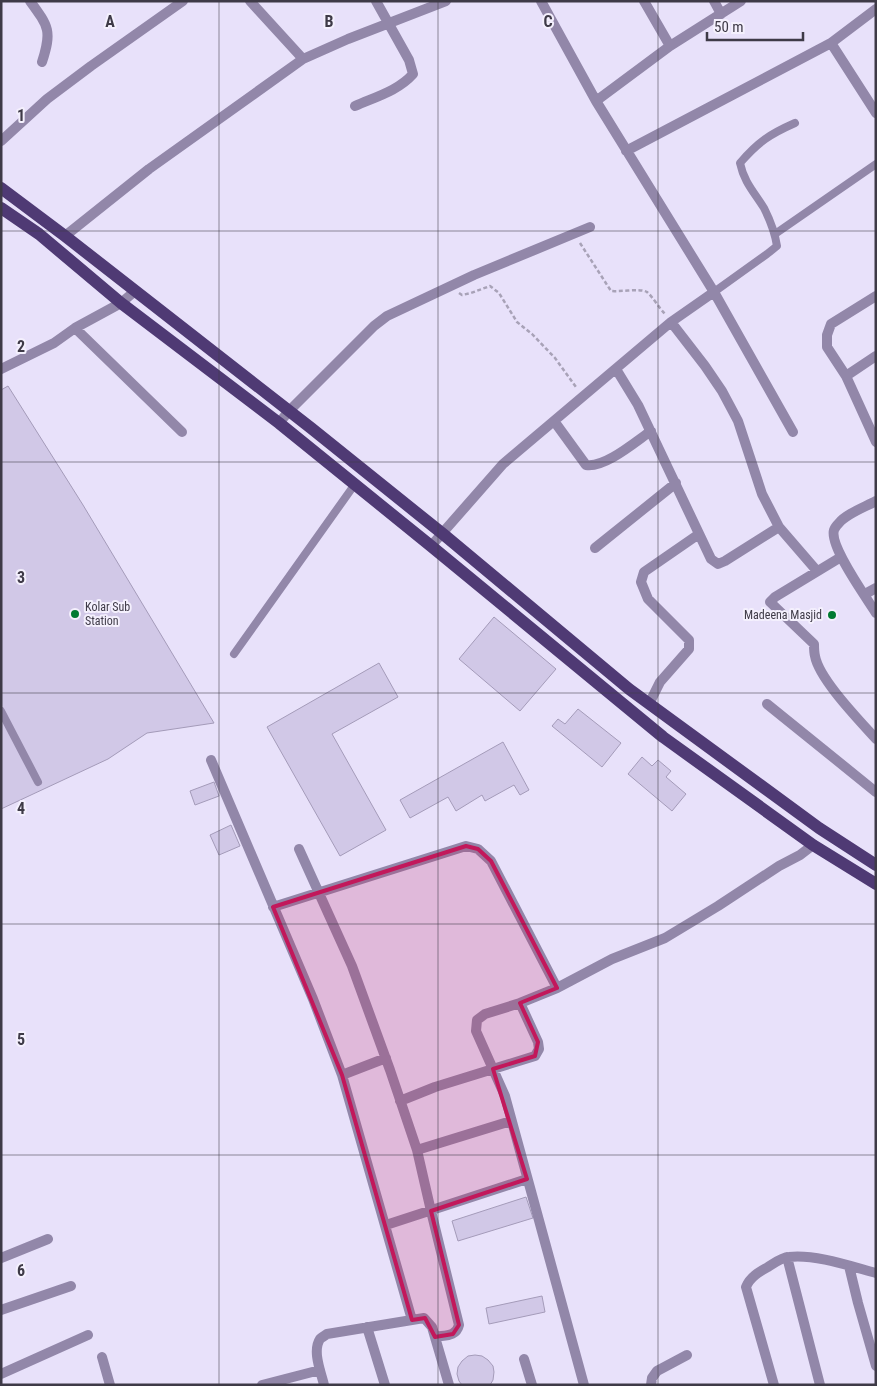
<svg xmlns="http://www.w3.org/2000/svg" width="877" height="1386" font-family="'Roboto Condensed',sans-serif">
  <style>
    .building { fill: #d1c8e7; stroke: #a49bb9 }
    .lines { fill: none; stroke-linecap: round; stroke-linejoin: round }
    .path { stroke: #a8a2b7; stroke-width: 2.5; stroke-dasharray: 4 2.5; stroke-linecap: butt }
    .service { stroke: #9287a9; stroke-width: 8 }
    .minor { stroke: #9287a9; stroke-width: 10 }
    .primary { stroke: #4f3a74; stroke-width: 12 }
    .marked { fill: #c2185b; fill-opacity: 0.2; stroke: #c2185b; stroke-width: 4; stroke-linejoin: round }
    .grid { fill: none; stroke: #3e3a47; stroke-width: 1; stroke-opacity: 0.55 }
    .poi-dot { fill: #007a31; stroke: #f4f0fd; stroke-width: 2 }
    .labels { text-anchor: middle; dominant-baseline: central; stroke-width: 4; stroke-linejoin: round; paint-order: stroke }
    .poi-label { font-size: 12px; fill: #3e3a47; stroke: #f4f0fd; text-anchor: start }
    .grid-label { font-size: 16px; text-anchor: middle; font-weight: bold; fill: #3e3a47; stroke: #f4f0fd; stroke-width: 4; stroke-linejoin: round; paint-order: stroke }
  </style>
  <rect width="100%" height="100%" fill="#e8e1fa"/>
  <!-- building -->
  <path class="building" d="M8,386L83,505L214,723L147,733L108,759L1,809V390Z
    M494,617L556,669L520,711L459,659Z
    M379,663L398,697L332,734L386,830L340,856L267,727Z
    M578,709L621,743L602,767L552,726L558,719L565,724Z
    M503,742L529,790L520,795L514,785L485,801L482,795L456,811L448,797L410,818L400,800Z
    M642,757L652,766L658,760L671,771L666,777L686,794L672,811L628,774Z
    M214,782L219,796L195,805L190,791Z
    M231,825L240,846L219,855L210,835Z
    M526,1197L533,1218L458,1241L452,1221Z
    M542,1296L545,1312L489,1324L486,1308Z
    M475,1355L482,1356L488,1360L493,1366L494,1372L493,1380L490,1385H462L459,1381L457,1374L458,1367L462,1361L468,1356Z"/>
  <g class="lines">
    <!-- path -->
    <path class="path" d="M580,243L611,291C620,292 640,288 647,292C652,296 660,309 665,314
      M459,293L462,295L471,293L490,286L499,293L517,322L532,334L555,358L576,387"/>
    <!-- service -->
    <path class="service" d="M775,234L876,164
      M714,292L767,254L777,246C775,233 770,220 764,208C754,192 744,182 740,163C758,142 770,134 795,123
      M234,654L355,484
      M1,711L38,782"/>
    <!-- minor -->
    <path class="minor" d="M30,1C49,27 52,31 42,62
      M250,1L303,59
      M541,1L596,101
      M644,1L670,46
      M714,1L721,14
      M831,43L876,113
      M355,106C375,97 398,91 413,74L409,60L376,1
      M1,141L47,99L91,66L183,1
      M626,151L831,43L876,9
      M65,236L149,169L303,59L348,39L446,1
      M714,292L793,432
      M876,296L831,324L827,335V347L846,376L876,442
      M671,322L705,366L722,391L738,421L762,494L779,527L817,571
      M75,328L182,432
      M1,369L54,343L75,328L121,303L135,291
      M616,369L638,405L711,559L718,564L725,561L779,527
      M846,376L876,356
      M554,421L586,465C605,468 635,442 651,431
      M279,423L289,411L374,326L387,316L474,275L590,227
      M876,501C865,507 846,514 839,523C837,525 835,527 834,530C829,546 866,597 876,613
      M431,546L503,464L671,322L714,292L596,101L670,46L741,1
      M595,548L676,483
      M841,557L775,597L770,602L814,644C814,647 814,652 815,656C819,679 859,720 876,739
      M865,594L876,588
      M649,704L660,682L689,649V640L648,599L641,582L644,572L699,534
      M767,704L876,792
      M211,760L313,999L342,1075L412,1320
      M299,849L352,966L390,1070L417,1150L431,1211L459,1325C456,1337 445,1335 435,1337
      M273,907L466,846L478,849L491,861L557,988
      M342,1075L386,1058
      M400,1101L435,1087L535,1056L539,1049L538,1042L520,1003
      M417,1150L511,1121
      M386,1225L527,1179
      M787,1257L820,1385
      M1,1258L48,1239
      M849,1266L858,1303L876,1366
      M1,1310L71,1286
      M367,1327L385,1385
      M102,1357L110,1385
      M524,1359L532,1385
      M1,1374L88,1335
      M262,1385L320,1370
      M324,1385C321,1372 312,1351 320,1339C321,1338 327,1334 327,1334L424,1318L432,1327L449,1385
      M584,1385L505,1096L476,1031L477,1020L485,1014L520,1003L557,988L612,959L665,938L718,906L779,866L800,855L813,845
      M651,1385L652,1378L657,1371L687,1355
      M774,1385L746,1287C750,1277 759,1272 768,1267C774,1263 782,1257 789,1257C815,1254 850,1266 876,1273"/>
    <!-- primary -->
    <path class="primary" d="M1,188L65,236L311,428L443,534L629,689L819,828L876,865
      M1,208L39,234L121,303L279,423L431,546L663,737L813,845L876,884"/>
  </g>
  <!-- marked area -->
  <path class="marked" d="M466,846L478,849L491,861L557,988L520,1003L538,1042L535,1056L493,1069L527,1179L431,1211L459,1325L453,1334L435,1337L425,1318L412,1320L342,1075L273,907Z"/>
  <!-- grid -->
  <path class="grid" d="M219,1V1385M438,1V1385M658,1V1385M1,231H876M1,462H876M1,693H876M1,924H876M1,1155H876"/>
  <!-- markers -->
  <g class="poi-dot">
    <circle cx="75" cy="614" r="5"/>
    <circle cx="832" cy="615" r="5"/>
  </g>
  <g class="labels">
    <!-- poi labels -->
    <g class="poi-label">
      <text x="85" y="607">Kolar Sub<tspan x="85" dy="14">Station</tspan></text>
      <text x="822" y="615" text-anchor="end">Madeena Masjid</text>
    </g>
  </g>
  <g class="grid-label">
    <text x="110" y="27">A</text>
    <text x="329" y="27">B</text>
    <text x="548" y="27">C</text>
    <text x="21" y="121">1</text>
    <text x="21" y="352">2</text>
    <text x="21" y="583">3</text>
    <text x="21" y="814">4</text>
    <text x="21" y="1045">5</text>
    <text x="21" y="1276">6</text>
  </g>
  <!-- border -->
  <rect width="877" height="1386" fill="none" stroke="#3e3a47" stroke-width="5"/>
  <!-- scale -->
  <path d="M707 32v8h96v-8" fill="none" stroke="#3e3a47" stroke-width="2.5"/>
  <text x="714" y="32" font-size="15" fill="#3e3a47" stroke="#f4f0fd" stroke-width="4" paint-order="stroke">50 m</text>
</svg>
